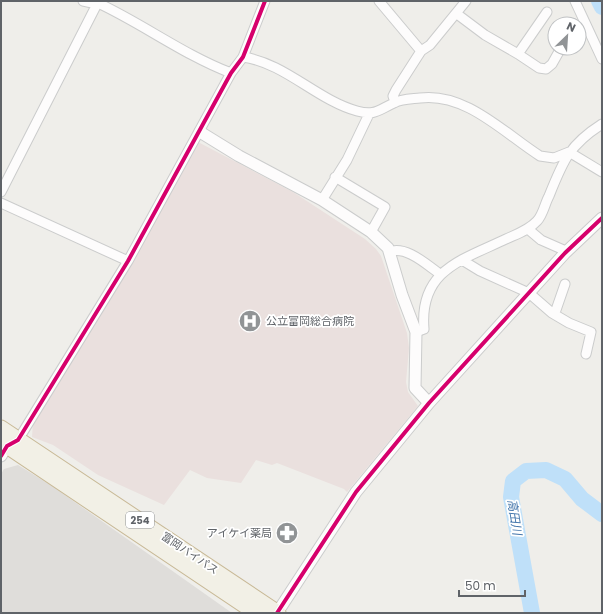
<svg xmlns="http://www.w3.org/2000/svg" width="603" height="614" font-family="Poppins,'Noto Sans JP',sans-serif">
  <style>
    .industrial { fill: #dfddda }
    .medical { fill: #eae0de }
    .lines { fill: none; stroke-linecap: round; stroke-linejoin: round }
    .river { stroke: #bfe0f9; stroke-width: 16 }
    .minor-casing { stroke: #cbcccc; stroke-width: 11 }
    .tertiary-casing { stroke: #cbcccc; stroke-width: 13 }
    .trunk-casing { stroke: #c8b996; stroke-width: 17 }
    .minor { stroke: #fdfcfc; stroke-width: 9 }
    .tertiary { stroke: #fdfcfc; stroke-width: 11 }
    .trunk { stroke: #f2f0e6; stroke-width: 15 }
    .cycleway-casing { stroke: #fff; stroke-width: 6 }
    .cycleway { stroke: #d6006c; stroke-width: 4 }
    .labels { text-anchor: middle; dominant-baseline: central; stroke-width: 3.5; stroke-linejoin: round; paint-order: stroke }
    .shield { fill: #fff; stroke: #8f9295; stroke-width: 1 }
    .shield-label { font-size: 10px; font-weight: bold; fill: #5f6368 }
    .poi-label { font-size: 11px; fill: #5f6368; stroke: #fff; text-anchor: start }
    .street-label { font-size: 11px; fill: #5f6368; stroke: #fff }
    .water-label { font-size: 12px; font-style: italic; fill: #4174aa; stroke: #fff }
  </style>
  <rect width="100%" height="100%" fill="#efeeea"/>
  <!-- industrial -->
  <path class="industrial" d="M18,465L52,486L232,613H1V474L4,469Z"/>
  <!-- medical -->
  <path class="medical" d="M198,142L293,192L365,239L376,249L381,256L407,333L409,348L406,382L408,392L418,406L347,492L344,489L277,463L272,465L256,460L241,483L207,478L190,470L164,505L98,475L53,445L32,437L33,423L138,252Z"/>
  <g class="lines">
    <!-- river -->
    <path class="river" d="M599,1L602,7
      M532,613L511,497L513,481L526,471L546,470L565,479L582,499L602,514"/>
    <!-- minor casing -->
    <g class="minor-casing">
      <path id="minor" d="M83,1L97,4
        M379,1L421,51L396,90L393,96L395,102
        M575,1L602,59
        M98,3C143,24 184,55 231,73
        M457,14L485,35L518,54L547,12
        M421,51L430,45L466,1
        M518,54L539,68L546,69L552,64L561,48
        M243,57C285,63 317,100 357,111C375,116 378,110 394,103C401,99 412,99 420,98C466,92 505,134 540,156L554,158L569,152L602,172
        M335,177L385,207L371,232
        M1,192L97,4L100,1
        M322,200L347,160L369,114
        M1,203L128,261
        M528,229L541,240L566,251
        M389,252C406,245 427,265 440,274
        M462,260L480,271L529,293L552,313L569,323L591,332L586,354
        M552,313L556,310L565,284
        M416,332L424,329C419,270 462,260 506,239C517,234 529,230 537,221C543,215 545,203 549,196C563,161 569,145 602,124
        M14,442L18,440L128,261L231,73L243,57L265,1"/>
    </g>
    <!-- tertiary casing -->
    <g class="tertiary-casing">
      <path id="tertiary" d="M200,132L239,156L322,200L371,232L388,248L402,295L416,332L415,388L429,403
        M1,456L7,446
        M277,613L356,492L429,403L565,253L602,218"/>
    </g>
    <!-- trunk casing -->
    <g class="trunk-casing">
      <path id="trunk" d="M1,428L278,613
        M1,442L256,613"/>
    </g>
    <!-- minor -->
    <use href="#minor" class="minor"/>
    <!-- tertiary -->
    <use href="#tertiary" class="tertiary"/>
    <!-- trunk -->
    <use href="#trunk" class="trunk"/>
    <!-- cycleway casing -->
    <g class="cycleway-casing">
      <path id="cycleway" d="M1,456L7,446L18,440L128,261L231,73L243,57L265,1
        M277,613L356,492L429,403L565,253L602,218"/>
    </g>
    <!-- cycleway -->
    <use href="#cycleway" class="cycleway"/>
  </g>
  <!-- icons -->
  <defs>
    <g id="hospital-disc" transform="scale(1.15)"><circle r="9.5" fill="#919496" stroke="#fff"/><path d="M-5-5h3v3.5h4V-5h3V5h-3V1.5h-4V5h-3Z" fill="#fff"/></g>
    <g id="pharmacy-disc" transform="scale(1.15)"><circle r="9.5" fill="#919496" stroke="#fff"/><path d="M-2-6h4v4h4v4h-4v4h-4v-4h-4v-4h4Z" fill="#fff"/></g>
  </defs>
  <g fill-rule="evenodd">
    <use href="#hospital-disc" x="250" y="321"/>
    <use href="#pharmacy-disc" x="287" y="533"/>
  </g>
  <g class="labels">
    <!-- shield labels -->
    <rect class="shield" x="126" y="512" width="28" height="16" rx="3"/>
    <g class="shield-label">
      <text x="140" y="520">254</text>
    </g>
    <!-- poi labels -->
    <g class="poi-label">
      <text x="266" y="321">公立富岡総合病院</text>
      <text x="272" y="533" text-anchor="end">アイケイ薬局</text>
    </g>
    <!-- street labels -->
    <g class="street-label">
      <text transform="translate(190 553) rotate(34)">富岡バイパス</text>
    </g>
    <!-- water labels -->
    <g class="water-label">
      <text transform="translate(515 517) rotate(81)">高田川</text>
    </g>
  </g>
  <!-- border -->
  <rect width="603" height="614" fill="none" stroke="#5f6368" stroke-width="4"/>
  <!-- north arrow -->
  <g transform="translate(567 36) rotate(25)"><circle r="19" fill="#ffffff" stroke="#bfc1c3"/>
  <path d="M0-3L7 15L0 10L-7 15Z" fill="#919496"/>
  <text y="-6" font-size="11" font-weight="bold" text-anchor="middle" fill="#5f6368">N</text>
  </g>
  <!-- scale -->
  <path d="M459 590v6h66v-6" fill="none" stroke="#5f6368" stroke-width="2"/>
  <text x="465" y="590" font-size="12" fill="#5f6368" stroke="#ffffff" stroke-width="3" paint-order="stroke">50 m</text>
</svg>
